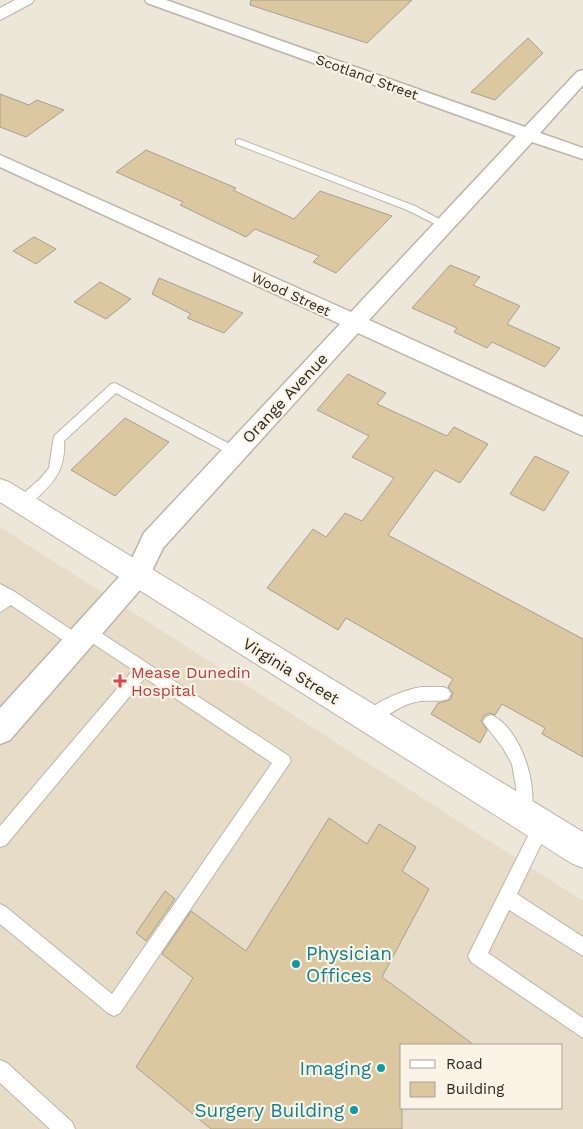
<svg xmlns="http://www.w3.org/2000/svg" width="583" height="1129" font-family="'Work Sans',sans-serif">
  <style>
    .built { fill: #e6dcc8; fill-rule: evenodd }
    .building { fill: #dbc7a0; stroke: #a69f93 }
    .lines { fill: none; stroke-linecap: round; stroke-linejoin: round }
    .lane-casing { stroke: #bcb5a8; stroke-width: 2 }
    .street-casing { stroke: #bcb5a8; stroke-width: 3 }
    .secondary-casing { stroke: #bcb5a8; stroke-width: 2 }
    .lane { fill: #fff; fill-rule: evenodd }
    .street { fill: #fff; fill-rule: evenodd }
    .secondary { fill: #fff; fill-rule: evenodd }
    .health-dot { fill: #e0444e; stroke: #fbf4e6; stroke-width: 2 }
    .culture-dot { fill: #0f9aa8; stroke: #fbf4e6; stroke-width: 2 }
    .labels { text-anchor: middle; dominant-baseline: central; stroke-width: 4.5; stroke-linejoin: round; paint-order: stroke }
    .far-street-label { font-size: 14px; fill: #2a2823; stroke: #fbf4e6 }
    .street-label { font-size: 16px; fill: #2a2823; stroke: #fbf4e6 }
    .health-label { font-size: 16px; fill: #be3a42; stroke: #fbf4e6; text-anchor: start }
    .near-culture-label { font-size: 19px; fill: #0d838f; stroke: #fbf4e6; text-anchor: end }
  </style>
  <rect width="100%" height="100%" fill="#ede7d9"/>
  <!-- built -->
  <path class="built" d="M0,527L583,901V1129H0ZM402,1045H562V1108H402Z"/>
  <!-- building -->
  <path class="building" d="M251,0H412L367,43L250,5Z
    M528,38L543,53L495,100L471,92Z
    M0,94L29,105L37,100L64,110L26,137L0,127Z
    M146,150L236,188L233,190L294,219L320,191L392,216L336,273L313,262L319,256L255,229L246,237L180,205L183,202L116,172Z
    M34,237L56,249L36,264L13,251Z
    M450,265L480,277L473,285L520,306L507,324L560,348L545,367L492,342L487,348L454,332L457,328L412,308Z
    M159,278L243,313L224,333L187,318L191,314L152,294Z
    M100,282L131,299L106,319L74,302Z
    M348,374L386,393L377,404L447,436L454,427L488,444L460,483L435,470L388,535L583,639V757L542,734L545,728L502,704L495,715L490,713L485,715L481,721L487,730L480,743L431,714L438,703L450,700L453,693L448,687L453,679L346,618L338,630L267,588L313,529L326,537L345,513L362,521L394,478L352,457L369,436L317,410Z
    M125,418L169,442L115,496L71,470Z
    M535,456L569,472L544,511L510,494Z
    M329,818L367,844L379,824L416,847L402,871L429,889L382,977L474,1045H402V1129H211L136,1067L193,978L162,954L191,911L246,951Z
    M165,891L175,899L146,941L136,933Z"/>
  <g class="lines">
    <!-- lane casing -->
    <g class="lane-casing">
      <path id="lane" d="M239,139L415,206L450,225L449,227H441L407,210L236,144V140Z
        M115,383L239,449L241,452L239,455H231L116,393L64,441C66,474 50,486 27,507L22,508L17,507L15,503L17,499L40,479L49,468L54,436L111,384Z
        M0,584L15,592L82,637L80,632L82,627L87,626L92,627L289,756L291,761L120,1013L114,1016L108,1013L0,924V904L6,907L112,994L272,763L145,678L6,845L0,847V826L133,670L83,637L85,642L83,647L78,649L73,647L11,605L0,612Z
        M421,687H443L448,689L451,694L448,699C440,702 430,700 421,701C403,703 390,714 375,724L370,726L365,724L362,719C369,703 404,690 421,687Z
        M491,715C521,727 541,791 529,820L523,822L517,820L515,814L516,787L512,764L503,748L483,722L486,717Z
        M542,818L548,820L550,826L517,894L583,937V956L509,910L488,953L583,1018V1038L471,962L468,956L536,820Z
        M0,1060L7,1063L72,1122L75,1129H50L0,1083Z"/>
    </g>
    <!-- street casing -->
    <g class="street-casing">
      <path id="street" d="M145,0H166L525,127L577,72L583,70V85L540,133L583,148V159L532,142L369,320L583,417V436L358,333L163,548L146,583L10,740L0,744V708L128,567L144,533L340,324L0,167V155L351,312L516,136L147,3Z"/>
    </g>
    <!-- secondary casing -->
    <g class="secondary-casing">
      <path id="secondary" d="M15,0H34L32,3L0,20V8Z
        M0,479L9,482L583,832V868L571,863L0,502Z"/>
    </g>
    <!-- lane -->
    <use href="#lane" class="lane"/>
    <!-- street -->
    <use href="#street" class="street"/>
    <!-- secondary -->
    <use href="#secondary" class="secondary"/>
  </g>
  <!-- markers -->
  <path class="health-dot" d="M117.5 673.5h5v5h5v5h-5v5h-5v-5h-5v-5h5z"/>
  <g class="culture-dot">
    <circle cx="296" cy="964" r="5"/>
    <circle cx="381" cy="1068" r="5"/>
    <circle cx="354" cy="1110" r="5"/>
  </g>
  <g class="labels">
    <!-- far-street labels -->
    <g class="far-street-label">
      <text transform="translate(367 77) rotate(20)">Scotland Street</text>
      <text transform="translate(291 294) rotate(25)">Wood Street</text>
    </g>
    <!-- street labels -->
    <g class="street-label">
      <text transform="translate(285 398) rotate(-47)">Orange Avenue</text>
      <text transform="translate(291 671) rotate(32)">Virginia Street</text>
    </g>
    <!-- health labels -->
    <g class="health-label">
      <text x="131" y="672">Mease Dunedin<tspan x="131" dy="18">Hospital</tspan></text>
    </g>
    <!-- near-culture labels -->
    <g class="near-culture-label">
      <text x="306" y="953" text-anchor="start">Physician<tspan x="306" dy="22">Offices</tspan></text>
      <text x="371" y="1068">Imaging</text>
      <text x="344" y="1110">Surgery Building</text>
    </g>
  </g>
  <!-- legend -->
  <rect x="400" y="1044" width="162" height="65" fill="#fbf4e6" stroke="#a7a298"/>
  <rect x="410" y="1060" width="25" height="8" fill="#ffffff" stroke="#a7a298"/>
  <text x="446" y="1069" font-size="15" fill="#2a2823">Road</text>
  <rect x="410" y="1082" width="25" height="15" fill="#dbc7a0" stroke="#a7a298"/>
  <text x="446" y="1094" font-size="15" fill="#2a2823">Building</text>
</svg>
